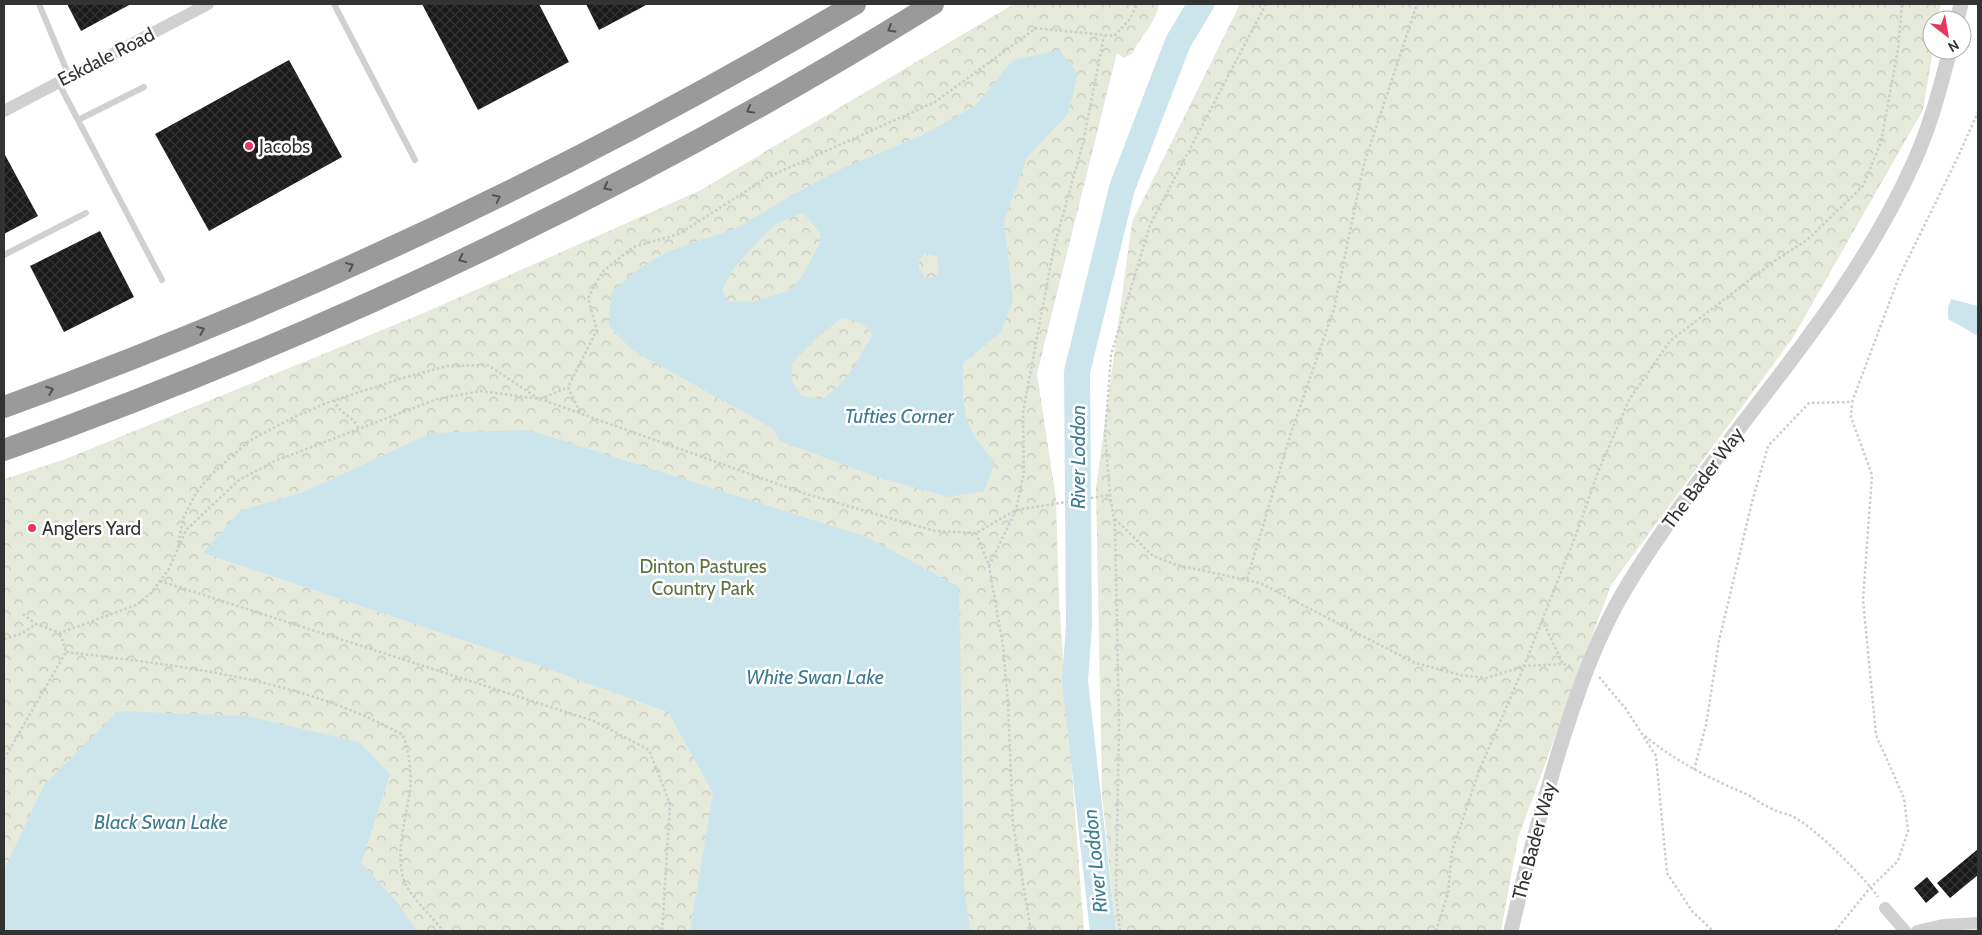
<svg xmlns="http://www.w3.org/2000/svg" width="1982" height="935" font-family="Cabin,sans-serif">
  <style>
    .forest { fill: url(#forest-crowns) }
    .water { fill: #cce5ec; fill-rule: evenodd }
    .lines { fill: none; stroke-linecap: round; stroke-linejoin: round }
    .river { stroke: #cce5ec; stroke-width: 26 }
    .building { fill: url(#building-cross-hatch) }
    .path { stroke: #cdcdcd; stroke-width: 2.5; stroke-dasharray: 2.5 2.5; stroke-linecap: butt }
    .service { stroke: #d0d0d0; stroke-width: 6 }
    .minor { stroke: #d0d0d0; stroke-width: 12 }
    .tertiary { stroke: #d0d0d0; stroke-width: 15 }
    .motorway { stroke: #9a9a9a; stroke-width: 22 }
    .oneway { stroke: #525252 }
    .poi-dot { fill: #e6385f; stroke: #fff; stroke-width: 2 }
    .labels { text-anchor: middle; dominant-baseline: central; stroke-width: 5; stroke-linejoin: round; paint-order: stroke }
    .street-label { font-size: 19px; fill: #333; stroke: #fff }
    .poi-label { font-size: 19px; fill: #333; stroke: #fff; text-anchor: start }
    .park-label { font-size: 19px; fill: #5d703f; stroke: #fff }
    .water-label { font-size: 20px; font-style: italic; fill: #3d7c90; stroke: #fff }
  </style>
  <defs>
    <pattern id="forest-crowns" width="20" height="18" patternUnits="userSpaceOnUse" patternTransform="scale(1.25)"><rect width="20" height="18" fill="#e5eadb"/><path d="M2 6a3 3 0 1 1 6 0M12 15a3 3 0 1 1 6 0" fill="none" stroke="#c5c9bc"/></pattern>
    <pattern id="building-cross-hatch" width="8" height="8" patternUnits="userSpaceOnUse" patternTransform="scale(1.25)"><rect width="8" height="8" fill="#1a1a1a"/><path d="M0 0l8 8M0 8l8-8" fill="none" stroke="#333"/></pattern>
  </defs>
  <rect width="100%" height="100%" fill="#fff"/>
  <!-- forest -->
  <path class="forest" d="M1014,4H1159C1156,24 1140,36 1132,54L1123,58L1117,53L1037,374L1056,499L1059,602L1084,931H4V479L63,460L419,315L699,191Z
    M1240,4H1941L1938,20H1932L1933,50L1923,110L1792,339L1611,585L1518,838L1501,931H1116L1102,794L1096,488L1132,222Z"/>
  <!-- water -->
  <path class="water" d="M1059,50L1078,73L1068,114L1027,157L1004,222L1013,300L1001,332L963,363C963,412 961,424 995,462L984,491L948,497L874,476L780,441L772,428L632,350L609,326L611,293L638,269L669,251L737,228L799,191L845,167L921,136L975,106L1013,60ZM803,213L820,232V243L803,275L790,290L756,301L729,302L722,290L733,269L763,236L777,223ZM925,253L937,256L939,274L933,278L925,277L919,268V260ZM842,318L862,323L873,335C854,363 852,379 822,399L802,396L792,381V363L819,336Z
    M1951,299L1978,306V336L1948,319V308Z
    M529,430L867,537L959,587L964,887L970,931H690L713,793L668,712L534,664L203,553L240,511L304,492L431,433Z
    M118,711L247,716L359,742L390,774L361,863L397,902L417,931H4V870L44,785Z"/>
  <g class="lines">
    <!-- river -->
    <path class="river" d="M1103,931L1075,681L1079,625L1077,372L1122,188L1178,42L1201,4"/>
  </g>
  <!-- building -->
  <path class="building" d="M67,4H131L81,31Z
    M422,4H539L569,62L478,110Z
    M586,4H648L599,30Z
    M289,60L342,157L209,231L155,134Z
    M4,153L38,216L4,234Z
    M100,231L134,297L64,332L30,266Z
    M1978,849V875L1950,898L1937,883Z
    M1927,877L1939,892L1926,903L1914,888Z"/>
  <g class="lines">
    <!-- path -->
    <path class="path" d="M540,399L568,387
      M334,400C339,414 354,416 359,429
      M580,412L568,387L597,330L588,298L602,272L633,247L679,234L768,177L935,102L1036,28L1114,36L1130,19L1137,4
      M1115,519L1153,556L1177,565L1260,583L1415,663L1461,675L1487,678L1524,666L1563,664L1573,667
      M976,533L989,566L1003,646L1008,703L1013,824L1031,931
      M178,543L184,517L196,493L212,474L249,441L292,418L326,403L403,378L447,366L488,365L539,399
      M989,566L1016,510L1024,472L1023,412L1054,247L1083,143L1104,36
      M1247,579L1290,436L1334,309L1364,164L1417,4
      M160,581L594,721L649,750L670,804L662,931
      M23,614L36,624
      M1542,620L1563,664
      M4,639L21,634L36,624L60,633L136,605L151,593L169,569L186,530L239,480L275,461L437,399L481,391L540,399L806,494L935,531L976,533L1016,510L1110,495
      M66,652C181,666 300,678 403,735C409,753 412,771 410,791C406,818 394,857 405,883C413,900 432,916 443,931
      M1599,677L1626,709L1656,756L1667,873L1692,911L1713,931
      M1645,736C1675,761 1709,778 1744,793C1753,797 1761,804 1770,808C1777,812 1785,813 1792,816C1815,827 1863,876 1878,897
      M4,759L66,652L60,633
      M1694,770L1706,725L1719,641L1752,502L1768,446L1809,403L1852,402L1899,277L1956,161L1978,112
      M1120,931L1116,893L1119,725L1115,525L1110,495L1105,435L1111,355L1150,225L1266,4
      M1436,931L1448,893L1452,851L1479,771L1524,666L1577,532L1598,472L1629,400L1670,341L1773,262L1807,240L1863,186L1881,142L1898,49L1902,4
      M1835,931L1871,887L1898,861L1908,831L1904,798L1876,735L1863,600L1872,475L1851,417L1852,402"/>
    <!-- service -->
    <path class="service" d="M39,4L69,76
      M334,4L415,160
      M58,82L162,280
      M78,120L144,87
      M4,255L86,213"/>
    <!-- minor -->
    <path class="minor" d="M4,111L208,4
      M1885,908L1905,931
      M1917,931L1943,925L1978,923"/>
    <!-- tertiary -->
    <path class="tertiary" d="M1957,20L1961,4
      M1511,931C1526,866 1543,802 1563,738C1580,685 1598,634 1627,586C1715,441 1843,320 1913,164C1930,127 1940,89 1950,50"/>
    <!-- motorway -->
    <path class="motorway" d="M4,407C300,300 584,164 855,4
      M4,450C327,334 641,185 933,4"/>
  </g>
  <!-- one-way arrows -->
  <defs><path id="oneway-chevron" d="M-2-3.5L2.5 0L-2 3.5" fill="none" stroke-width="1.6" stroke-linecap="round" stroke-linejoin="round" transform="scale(1.25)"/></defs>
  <g class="oneway">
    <use href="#oneway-chevron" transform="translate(891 29) rotate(150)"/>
    <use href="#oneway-chevron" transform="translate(750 110) rotate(151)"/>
    <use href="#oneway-chevron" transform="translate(607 187) rotate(153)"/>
    <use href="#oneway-chevron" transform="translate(497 198) rotate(-26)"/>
    <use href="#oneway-chevron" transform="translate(462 259) rotate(155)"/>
    <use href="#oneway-chevron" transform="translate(350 266) rotate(-24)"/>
    <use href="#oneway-chevron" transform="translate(201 330) rotate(-22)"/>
    <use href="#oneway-chevron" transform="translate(50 390) rotate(-21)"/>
  </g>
  <!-- markers -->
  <g class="poi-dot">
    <circle cx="249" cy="146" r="5"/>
    <circle cx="32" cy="528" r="5"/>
  </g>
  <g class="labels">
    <!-- street labels -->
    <g class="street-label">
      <text transform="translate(106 57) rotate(-27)">Eskdale Road</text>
      <text transform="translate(1703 478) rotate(-53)">The Bader Way</text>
      <text transform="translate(1534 841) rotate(-75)">The Bader Way</text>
    </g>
    <!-- poi labels -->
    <g class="poi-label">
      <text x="259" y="146">Jacobs</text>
      <text x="42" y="528">Anglers Yard</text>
    </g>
    <!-- park labels -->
    <g class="park-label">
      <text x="703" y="566">Dinton Pastures<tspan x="703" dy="22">Country Park</tspan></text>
    </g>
    <!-- water labels -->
    <g class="water-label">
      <text x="899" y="416">Tufties Corner</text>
      <text transform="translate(1078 457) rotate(-90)">River Loddon</text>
      <text x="815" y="677">White Swan Lake</text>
      <text x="161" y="822">Black Swan Lake</text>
      <text transform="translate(1095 861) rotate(-96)">River Loddon</text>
    </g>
  </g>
  <!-- border -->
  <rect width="1982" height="935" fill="none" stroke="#333333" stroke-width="10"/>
  <!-- north arrow -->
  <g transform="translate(1947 35) rotate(149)"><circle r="24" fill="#ffffff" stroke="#adadad"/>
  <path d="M0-4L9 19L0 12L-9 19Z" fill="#e6385f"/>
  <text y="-8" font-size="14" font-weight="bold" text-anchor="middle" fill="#333333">N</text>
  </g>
</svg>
